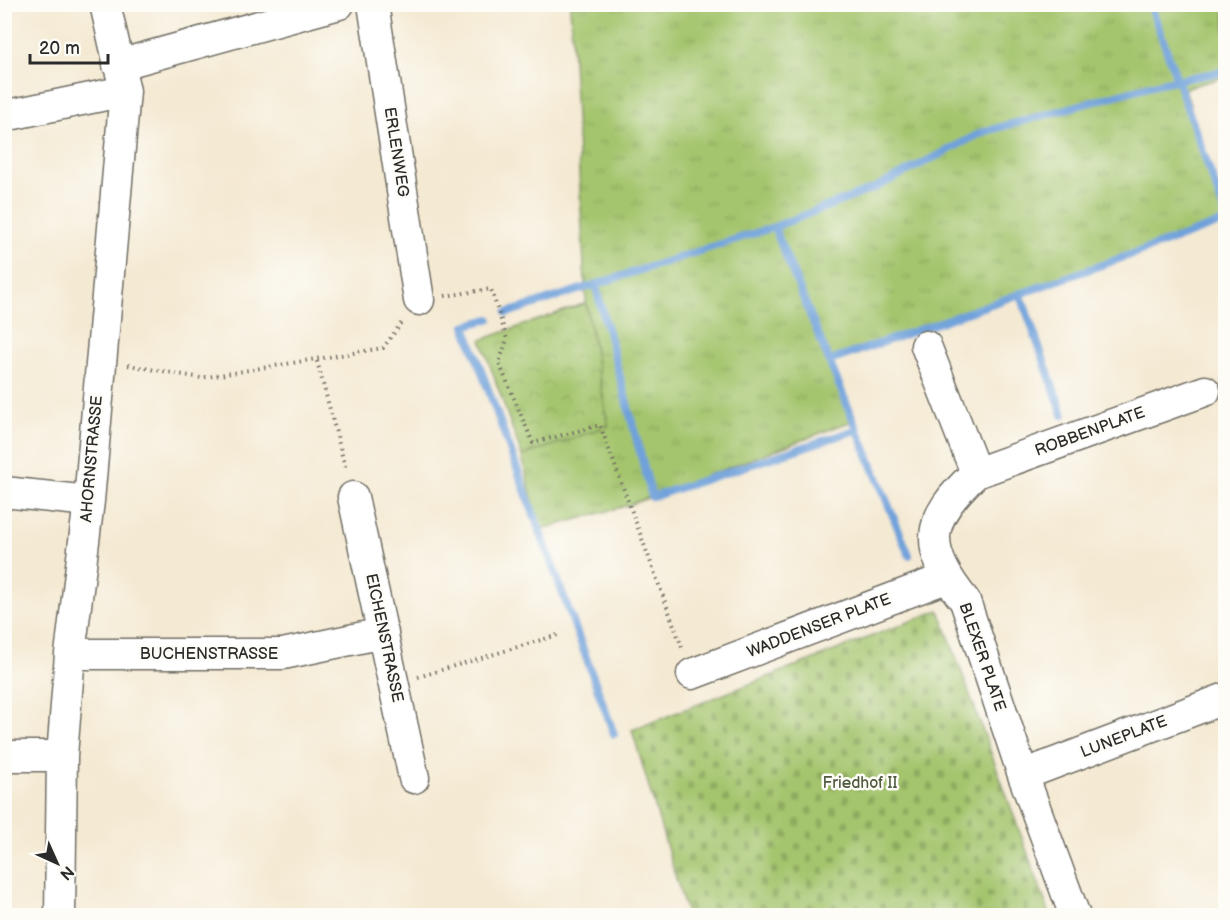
<svg xmlns="http://www.w3.org/2000/svg" width="1230" height="920" font-family="'Balsamiq Sans',sans-serif">
  <style>
    .grass { fill: url(#grass-tufts); stroke: #68784c; stroke-width: 1.5 }
    .cemetery { fill: url(#cemetery-stones); stroke: #68784c; stroke-width: 1.5 }
    .park { fill: url(#park-crowns); stroke: #68784c; stroke-width: 1.5 }
    .lines { fill: none; stroke-linecap: round; stroke-linejoin: round }
    .stream { stroke: #6fa1da; stroke-width: 8 }
    .street-casing { stroke: #716e65; stroke-width: 33 }
    .path { stroke: #716e65; stroke-width: 4; stroke-dasharray: 1.5 4.5; stroke-linecap: butt }
    .street { stroke: #fff; stroke-width: 30 }
    .labels { text-anchor: middle; dominant-baseline: central; stroke-width: 5; stroke-linejoin: round; paint-order: stroke }
    .street-label { font-size: 16px; fill: #2b2b2b; stroke: #fdfcf7 }
    .park-label { font-size: 16px; fill: #4f593f; stroke: #fdfcf7 }
  </style>
  <defs>
    <pattern id="grass-tufts" width="24" height="20" patternUnits="userSpaceOnUse" patternTransform="scale(1.5)"><rect width="24" height="20" fill="#a4c56d"/><path d="M3 7l-1-3M5 7V3M7 7l1-3M15 17l-1-3M17 17v-4M19 17l1-3" fill="none" stroke="#8da95f"/></pattern>
    <pattern id="cemetery-stones" width="16" height="16" patternUnits="userSpaceOnUse" patternTransform="scale(1.5)"><rect width="16" height="16" fill="#a4c56d"/><path d="M2 7V4a2 2 0 0 1 4 0v3zM10 15v-3a2 2 0 0 1 4 0v3z" fill="#8da95f"/></pattern>
    <pattern id="park-crowns" width="20" height="18" patternUnits="userSpaceOnUse" patternTransform="scale(1.5)"><rect width="20" height="18" fill="#a4c56d"/><path d="M2 6a3 3 0 1 1 6 0M12 15a3 3 0 1 1 6 0" fill="none" stroke="#8da95f"/></pattern>
  </defs>
  <rect width="100%" height="100%" fill="#fdfcf7"/>
  <filter id="ink" filterUnits="userSpaceOnUse"><feTurbulence type="fractalNoise" baseFrequency=".0167" numOctaves="2"/><feDisplacementMap in="SourceGraphic" scale="12" xChannelSelector="R" yChannelSelector="G"/><feConvolveMatrix kernelMatrix="1 2 1 2 8 2 1 2 1" color-interpolation-filters="sRGB"/></filter>
  <filter id="wash" filterUnits="userSpaceOnUse"><feTurbulence type="fractalNoise" baseFrequency=".008" numOctaves="4" result="noise"/><feDisplacementMap in="SourceGraphic" scale="24" xChannelSelector="R" yChannelSelector="G"/><feGaussianBlur stdDeviation="1.35" result="paint"/><feColorMatrix in="noise" values="0 0 0 0 0 0 0 0 0 0 0 0 0 0 0 0 0 1.4 0 .05"/><feComposite in="paint" operator="in"/></filter>
  <g filter="url(#wash)">
    <rect width="100%" height="100%" fill="#f4e9d2"/>
    <!-- grass -->
    <path class="grass" d="M570,5H1225V77L1185,88L1225,221L831,360L855,420L629,505L539,530L522,456L608,425L586,303Z"/>
    <!-- cemetery -->
    <path class="cemetery" d="M939,610L1050,915H687L632,730Z"/>
    <!-- park -->
    <path class="park" d="M586,303L608,426L522,456L481,340Z"/>
    <g class="lines">
      <!-- stream -->
      <path class="stream" d="M1150,4L1226,216
        M774,227L909,555
        M596,287L652,497L856,430
        M1020,293L1063,415
        M507,313L774,227L875,188L983,132L1160,83L1226,71
        M489,319L465,326L614,734
        M830,361L1226,221"/>
    </g>
  </g>
  <g filter="url(#ink)">
    <g class="lines">
      <!-- street casing -->
      <g class="street-casing">
        <path id="street" d="M373,4L419,300
          M118,65L339,4
          M4,116L125,91
          M926,346L976,473C926,519 921,547 965,601L1023,775L1075,916
          M976,473L1205,391
          M4,492L89,501
          M353,497L414,778
          M70,654H283L383,633
          M692,674L946,578
          M4,756H62
          M1023,775L1226,698
          M60,916L62,756L70,654L89,501L125,91L105,4"/>
      </g>
      <!-- path -->
      <path class="path" d="M445,296L491,289L507,339L499,363L533,443L600,425L683,650
        M317,361L346,470
        M128,365L201,378L383,348L403,321
        M418,677L561,634"/>
      <!-- street -->
      <use href="#street" class="street"/>
    </g>
  </g>
  <g class="labels">
    <!-- street labels -->
    <g class="street-label">
      <text transform="translate(396 152) rotate(81)">ERLENWEG</text>
      <text transform="translate(1090 432) rotate(-20)">ROBBENPLATE</text>
      <text transform="translate(92 459) rotate(-85)">AHORNSTRASSE</text>
      <text transform="translate(819 626) rotate(-21)">WADDENSER PLATE</text>
      <text transform="translate(384 638) rotate(78)">EICHENSTRASSE</text>
      <text x="209" y="654">BUCHENSTRASSE</text>
      <text transform="translate(982 657) rotate(71)">BLEXER PLATE</text>
      <text transform="translate(1124 737) rotate(-21)">LUNEPLATE</text>
    </g>
    <!-- park labels -->
    <g class="park-label">
      <text x="860" y="783">Friedhof II</text>
    </g>
  </g>
  <!-- margin -->
  <rect width="1230" height="920" fill="none" stroke="#fdfcf7" stroke-width="24"/>
  <!-- north arrow -->
  <g transform="translate(57 863) rotate(135)" stroke="#fdfcf7" stroke-width="4.5" paint-order="stroke">
  <path d="M0-4.5L10 22L0 15L-10 22Z" fill="#2b2b2b"/>
  <text y="-9" font-size="16" font-weight="bold" text-anchor="middle" fill="#2b2b2b">N</text>
  </g>
  <!-- scale -->
  <path d="M30 54v9h78v-9" fill="none" stroke="#2b2b2b" stroke-width="3"/>
  <text x="39" y="54" font-size="18" fill="#2b2b2b" stroke="#fdfcf7" stroke-width="4.5" paint-order="stroke">20 m</text>
</svg>
